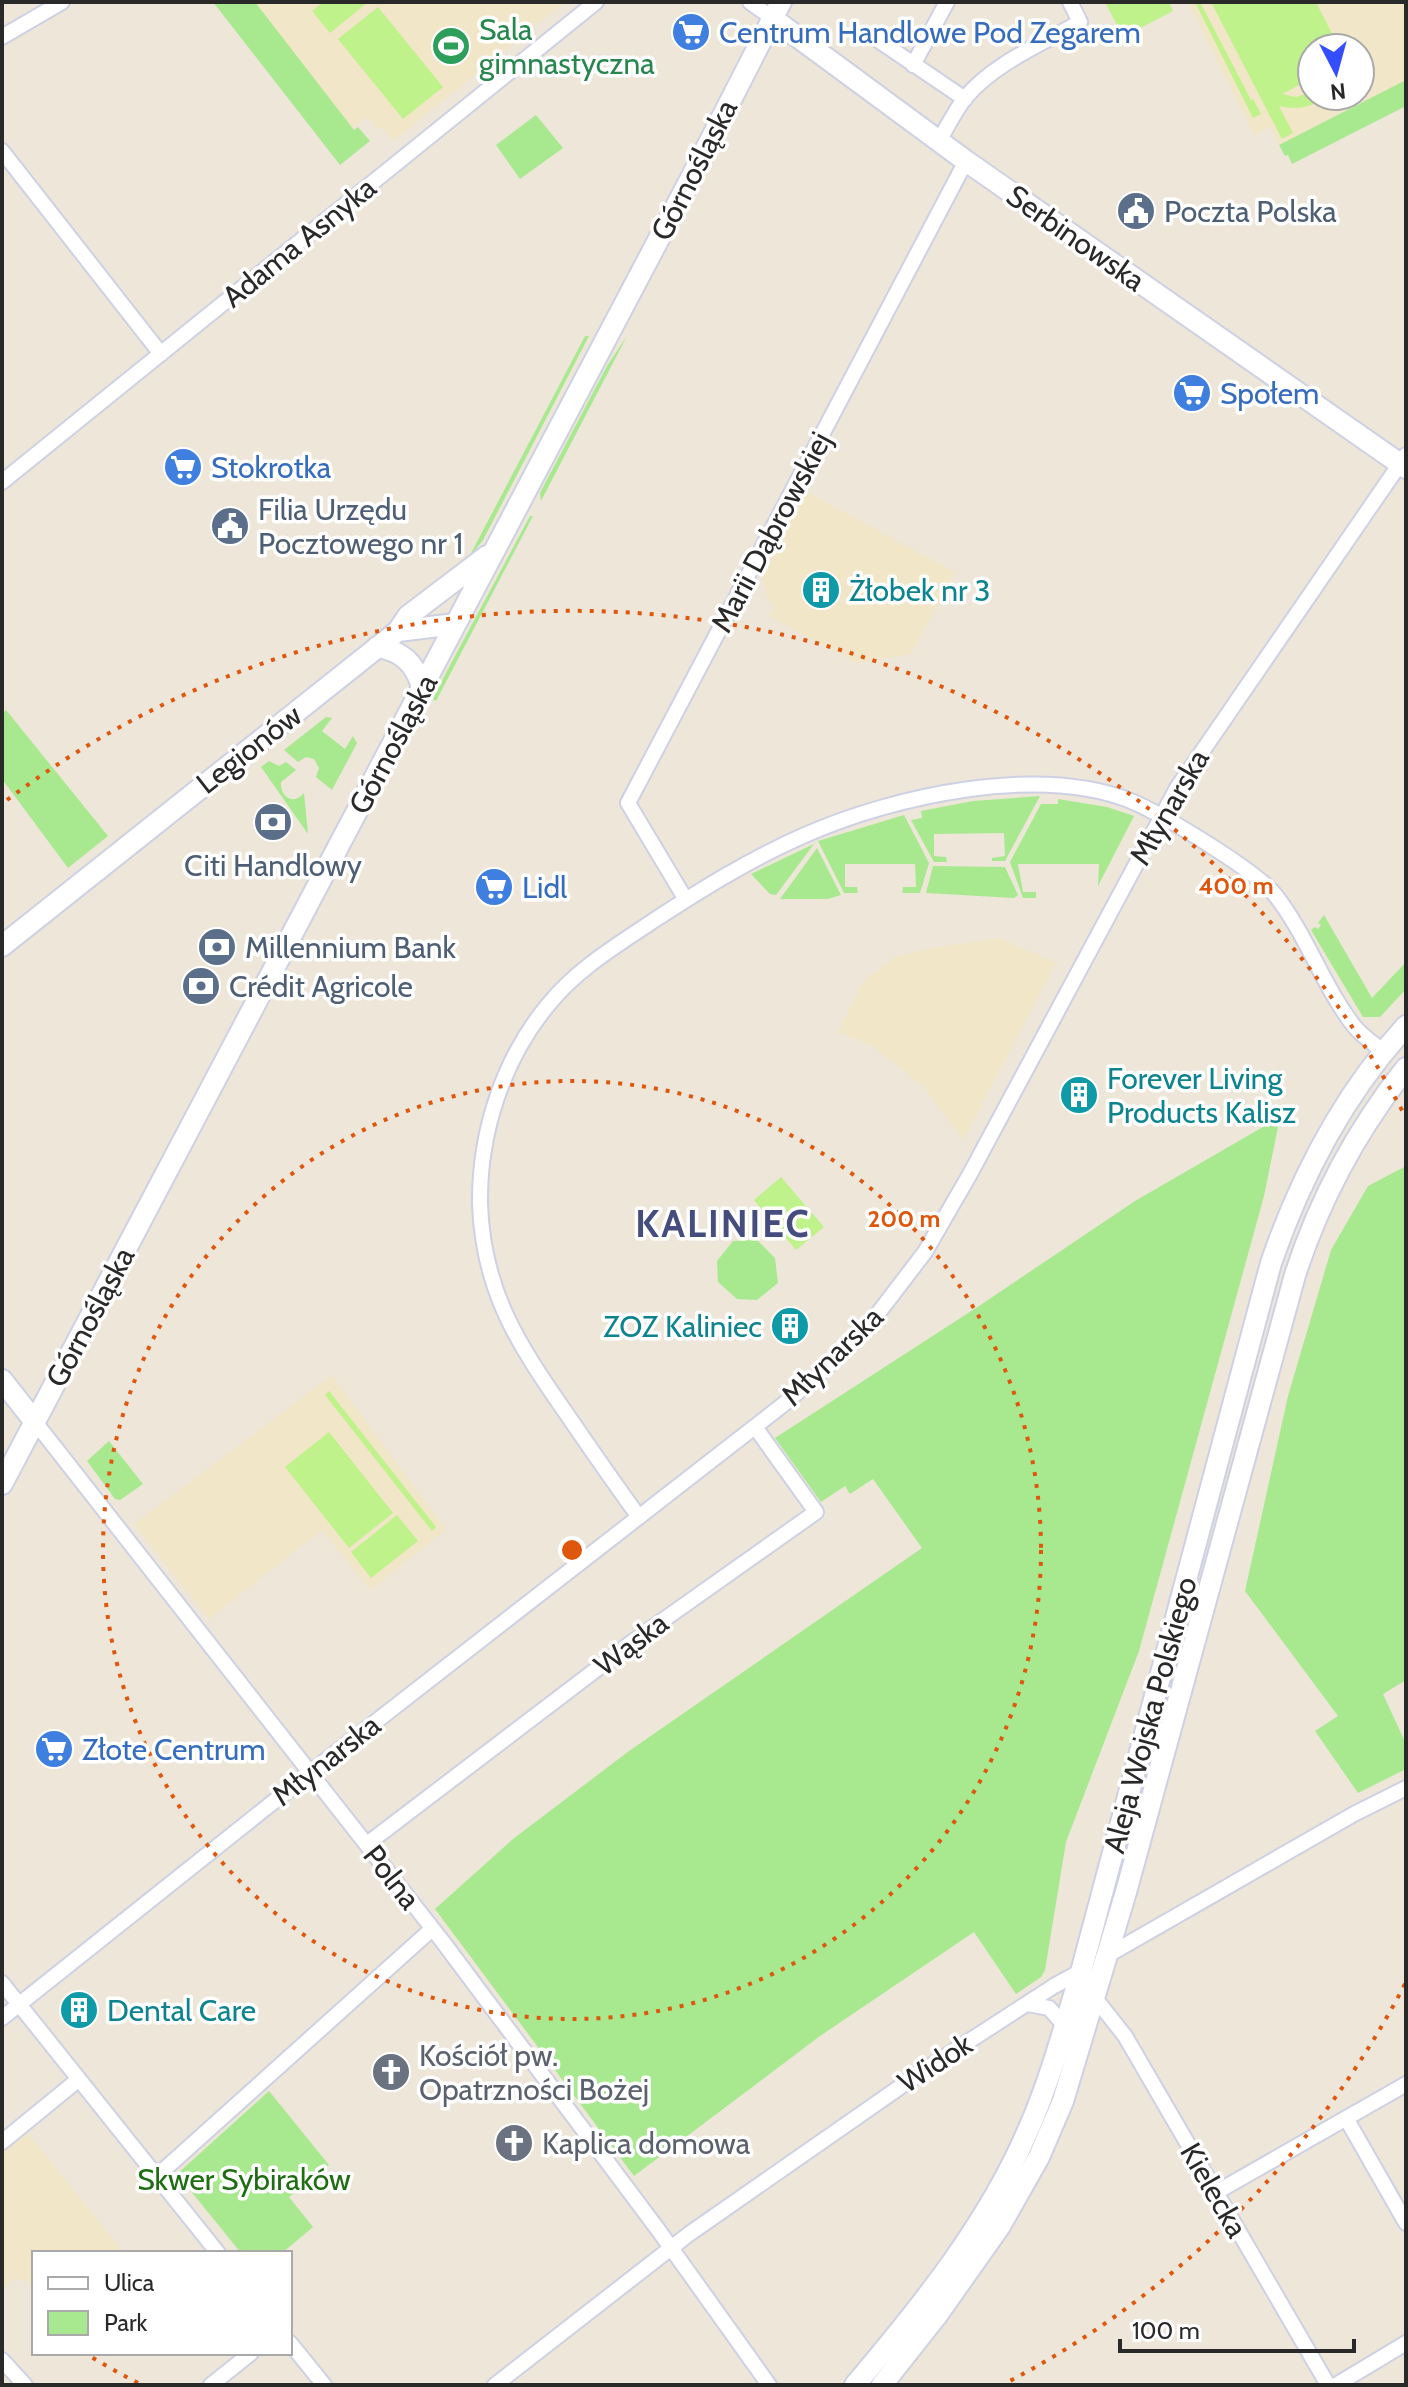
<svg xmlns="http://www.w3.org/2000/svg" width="1408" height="2387" font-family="Cabin,sans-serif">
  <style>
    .education { fill: #f1e6c7; fill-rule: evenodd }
    .green { fill: #a8e990 }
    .pitch { fill: #bff28a }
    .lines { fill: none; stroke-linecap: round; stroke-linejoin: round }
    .street-casing { stroke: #ced1e4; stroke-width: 18 }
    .secondary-casing { stroke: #ced1e4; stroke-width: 24 }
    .street { stroke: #fff; stroke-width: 14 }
    .secondary { stroke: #fff; stroke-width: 20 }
    .ring { fill: none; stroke: #de570d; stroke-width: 4; stroke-dasharray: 4 8 }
    .labels { text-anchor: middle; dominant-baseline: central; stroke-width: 7; stroke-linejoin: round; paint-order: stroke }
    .leisure-label { font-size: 30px; fill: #27864d; stroke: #fff; text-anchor: start }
    .shop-label { font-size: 30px; fill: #366cbe; stroke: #fff; text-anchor: start }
    .street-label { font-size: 30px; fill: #292929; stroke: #fff }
    .service-label { font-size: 30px; fill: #4e5e75; stroke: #fff; text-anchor: start }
    .culture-label { font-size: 30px; fill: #0d838f; stroke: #fff; text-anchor: start }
    .worship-label { font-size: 30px; fill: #5b616d; stroke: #fff; text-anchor: start }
    .park-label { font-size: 30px; fill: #1f6d13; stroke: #fff }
    .district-label { font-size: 38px; font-weight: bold; letter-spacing: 2px; fill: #454c7e; stroke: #fff }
    .centre { fill: #de570d; stroke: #fff; stroke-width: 4 }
    .ring-label { font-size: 24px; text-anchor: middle; font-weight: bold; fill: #de570d; stroke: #fff; stroke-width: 7; stroke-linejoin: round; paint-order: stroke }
  </style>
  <rect width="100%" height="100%" fill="#ede6d9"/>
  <!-- education -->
  <path class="education" d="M247,2H565L393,141L382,127L378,130L367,117L351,129Z
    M1188,2H1406V80L1279,145L1270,127L1254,135ZM1312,48H1360V96H1312Z
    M807,492L955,572L911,654L857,663L769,616L775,605L768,601L762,576Z
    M1000,938L1056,963L963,1140L924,1087L871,1045L838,1032L863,982L895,957L931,948Z
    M332,1375L446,1530L370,1590L322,1530L209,1619L134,1524Z
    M27,2132L122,2250L119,2253H34V2289L26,2281L15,2279L2,2290V2153Z"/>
  <!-- green -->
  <path class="green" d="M213,2H255L354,130L358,127L370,141L340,165Z
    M1406,80V106L1292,164L1288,155L1285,156L1279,145Z
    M536,115L563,148L520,179L496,145Z
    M585,336H589L483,540L468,559Z
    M627,336L541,501L540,493L607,366Z
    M530,516H533L436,701L432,699Z
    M6,710L108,836L68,868L2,779V714Z
    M326,717L332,718L322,731L345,749L353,736L357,743L332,790L316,777L319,768L314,759L306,757L298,762L284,750Z
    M269,761L279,766L286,762L296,770L281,782C280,797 293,806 304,793L308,834L261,767Z
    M1040,796L1005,861H992V858L1005,856L1004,833L934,834V856L946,857L947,862H934L911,820L922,818L921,811L973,801Z
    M1058,799L1107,807L1134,816L1098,886L1099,864H1018L1023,892H1036V898H1023L1010,862L1041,804H1058Z
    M904,815L929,863L920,893H902L903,887H916L915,864H845V887H857L858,893H844L818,841Z
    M814,844L776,895L770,894L751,874Z
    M817,848L841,895L828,899H780Z
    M933,866L1005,867L1018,895L1014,898L926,893Z
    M1324,915L1372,998L1406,962V989L1380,1017H1363L1311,930L1315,927L1318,929L1321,925L1318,923Z
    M1280,1117L1264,1196L1139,1651L1066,1842L1045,1970L1041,1977L1016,1994L974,1932L820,2036L634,2176L435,1909L513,1839L629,1751L922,1548L873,1479L850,1494L845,1486L821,1502L775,1438L979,1306L1135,1201Z
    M1406,1166V1680L1383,1694L1406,1744V1769L1358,1793L1315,1731L1338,1716L1245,1591L1288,1396L1331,1250L1368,1186Z
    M757,1240L775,1258L778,1283L757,1300L737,1299L718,1282L717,1261L733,1241Z
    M109,1441L143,1484L120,1500L115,1499L87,1461Z
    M269,2091L329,2165L289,2197L313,2227L282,2253H241L177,2174Z"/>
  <!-- pitch -->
  <path class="pitch" d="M323,2H368L330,33L312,11Z
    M1105,2H1169L1173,11L1123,37Z
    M1195,2H1200L1251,100L1253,99L1261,114L1253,118Z
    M1211,2H1316L1339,48H1312V78L1282,94L1296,97L1312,92V96H1326C1312,108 1297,110 1279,106L1293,133L1282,139Z
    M378,7L443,87L403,119L338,39Z
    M781,1177L824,1227L796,1250L754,1200Z
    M329,1391L436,1527L432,1531L325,1395Z
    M329,1432L393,1513L349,1548L285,1467Z
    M397,1515L418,1541L371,1578L351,1552Z"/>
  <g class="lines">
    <!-- street casing -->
    <g class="street-casing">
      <path id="street" d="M750,2L772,18
        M2,37L62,2
        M875,38L965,99
        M913,65L947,2
        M939,141C947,127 955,111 965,98C994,63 1042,44 1080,22L1070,2
        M2,151L161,354
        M2,482L596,2
        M686,900L628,803L966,161
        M35,1422L443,1942L659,2231L769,2385
        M639,1517C614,1483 590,1448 566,1413C518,1344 483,1291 480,1204C479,1133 503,1059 548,1005C577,969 616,946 653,921C702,889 752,858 805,835C893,796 1039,764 1131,801C1162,814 1257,871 1276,896C1307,936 1323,986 1354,1026C1362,1036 1374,1044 1384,1052
        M367,1844L635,1640L816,1512L755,1427
        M1103,1958L1354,1814L1406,1788
        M2,1983L218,2253
        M1095,1998L1125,2036L1328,2385
        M1028,2004L1049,2008L1065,2026
        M2,2018L311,1772L784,1404L833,1362L873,1320L925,1252L970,1174L1177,788L1406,455
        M1346,2118L1406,2223
        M2,2142L79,2079
        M157,2176L432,1929
        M1215,2193L1406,2084
        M290,2343L324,2385
        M2,2360L25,2385
        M211,2385L251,2353
        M495,2385L689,2234L923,2071L1054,1986L1085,1969
        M1336,2385L1406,2343"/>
    </g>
    <!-- secondary casing -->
    <g class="secondary-casing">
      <path id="secondary" d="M772,18L966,161L1406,468
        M398,631L455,624
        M377,647C402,651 415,663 422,687
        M2,946L398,631L408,616L487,556
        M2,1380L35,1422
        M2,1484L691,178L781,2
        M855,2385C921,2307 989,2223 1029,2128C1051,2078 1065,2024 1081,1972L1271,1263C1301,1176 1343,1095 1406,1026
        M882,2385L938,2314L1000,2226L1039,2157L1063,2101L1126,1892L1295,1275C1320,1198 1356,1131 1406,1068"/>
    </g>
    <!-- street -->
    <use href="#street" class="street"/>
    <!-- secondary -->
    <use href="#secondary" class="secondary"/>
  </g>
  <!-- distance rings -->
  <g class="ring">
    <circle cx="572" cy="1550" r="469"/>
    <path d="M1405 1984A939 939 0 0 1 1006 2383M138 2383A939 939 0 0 1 88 2355M7 800A939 939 0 0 1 1405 1116"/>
  </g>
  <!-- icons -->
  <defs>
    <g id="supermarket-disc" transform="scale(2)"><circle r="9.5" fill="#3f7fe0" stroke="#fff"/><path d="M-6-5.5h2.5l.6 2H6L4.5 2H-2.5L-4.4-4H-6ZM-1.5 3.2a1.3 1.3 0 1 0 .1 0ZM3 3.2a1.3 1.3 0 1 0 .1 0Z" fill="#fff"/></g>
    <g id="stadium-disc" transform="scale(2)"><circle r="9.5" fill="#2e9e5b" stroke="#fff"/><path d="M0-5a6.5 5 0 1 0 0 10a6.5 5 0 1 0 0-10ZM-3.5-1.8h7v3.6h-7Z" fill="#fff"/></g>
    <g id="civic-disc" transform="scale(2)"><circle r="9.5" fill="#5c6f8a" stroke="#fff"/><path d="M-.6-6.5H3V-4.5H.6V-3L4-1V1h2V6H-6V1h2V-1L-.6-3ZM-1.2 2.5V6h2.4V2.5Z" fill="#fff"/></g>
    <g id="building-disc" transform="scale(2)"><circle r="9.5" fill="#0f9aa8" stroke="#fff"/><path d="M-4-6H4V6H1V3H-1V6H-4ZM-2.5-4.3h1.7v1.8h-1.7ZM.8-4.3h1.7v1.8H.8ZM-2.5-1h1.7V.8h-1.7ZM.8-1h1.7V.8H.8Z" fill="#fff"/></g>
    <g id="bank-disc" transform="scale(2)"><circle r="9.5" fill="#5c6f8a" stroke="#fff"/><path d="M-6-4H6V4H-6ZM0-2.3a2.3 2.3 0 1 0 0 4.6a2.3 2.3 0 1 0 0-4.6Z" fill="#fff"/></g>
    <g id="church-disc" transform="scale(2)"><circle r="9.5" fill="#6b7280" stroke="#fff"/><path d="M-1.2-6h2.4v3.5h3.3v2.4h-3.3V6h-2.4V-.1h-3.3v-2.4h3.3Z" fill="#fff"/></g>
  </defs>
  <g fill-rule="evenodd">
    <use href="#supermarket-disc" x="691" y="32"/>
    <use href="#stadium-disc" x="451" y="46"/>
    <use href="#civic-disc" x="1136" y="211"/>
    <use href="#supermarket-disc" x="1192" y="393"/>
    <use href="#supermarket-disc" x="183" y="467"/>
    <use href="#civic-disc" x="230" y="526"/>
    <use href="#building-disc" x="821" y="590"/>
    <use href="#bank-disc" x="273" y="822"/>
    <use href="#supermarket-disc" x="494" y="887"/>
    <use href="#bank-disc" x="217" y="947"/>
    <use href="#bank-disc" x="201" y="986"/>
    <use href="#building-disc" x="1079" y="1095"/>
    <use href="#building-disc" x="790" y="1326"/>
    <use href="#supermarket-disc" x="54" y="1749"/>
    <use href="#building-disc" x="79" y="2010"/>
    <use href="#church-disc" x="391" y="2072"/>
    <use href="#church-disc" x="514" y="2143"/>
  </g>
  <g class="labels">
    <!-- leisure labels -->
    <g class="leisure-label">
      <text x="479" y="29">Sala<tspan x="479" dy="34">gimnastyczna</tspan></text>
    </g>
    <!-- shop labels -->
    <g class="shop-label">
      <text x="719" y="32">Centrum Handlowe Pod Zegarem</text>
      <text x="1220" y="393">Społem</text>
      <text x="211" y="467">Stokrotka</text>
      <text x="522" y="887">Lidl</text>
      <text x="82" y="1749">Złote Centrum</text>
    </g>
    <!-- street labels -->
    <g class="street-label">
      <text transform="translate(694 170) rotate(-63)">Górnośląska</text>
      <text transform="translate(1076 238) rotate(35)">Serbinowska</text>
      <text transform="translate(299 242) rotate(-39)">Adama Asnyka</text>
      <text transform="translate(771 532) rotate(-62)">Marii Dąbrowskiej</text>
      <text transform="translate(393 744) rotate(-62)">Górnośląska</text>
      <text transform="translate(249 749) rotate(-38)">Legionów</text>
      <text transform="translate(1169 807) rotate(-60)">Młynarska</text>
      <text transform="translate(90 1317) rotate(-62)">Górnośląska</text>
      <text transform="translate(832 1356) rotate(-44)">Młynarska</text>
      <text transform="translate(631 1644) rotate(-37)">Wąska</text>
      <text transform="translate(1150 1715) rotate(-75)">Aleja Wojska Polskiego</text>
      <text transform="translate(326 1760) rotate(-38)">Młynarska</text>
      <text transform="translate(392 1877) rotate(52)">Polna</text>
      <text transform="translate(935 2063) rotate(-33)">Widok</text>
      <text transform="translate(1214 2190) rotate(60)">Kielecka</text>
    </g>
    <!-- service labels -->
    <g class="service-label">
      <text x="1164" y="211">Poczta Polska</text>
      <text x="258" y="509">Filia Urzędu<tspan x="258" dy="34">Pocztowego nr 1</tspan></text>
      <text x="273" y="865" text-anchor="middle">Citi Handlowy</text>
      <text x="245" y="947">Millennium Bank</text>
      <text x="229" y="986">Crédit Agricole</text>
    </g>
    <!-- culture labels -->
    <g class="culture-label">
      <text x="849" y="590">Żłobek nr 3</text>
      <text x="1107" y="1078">Forever Living<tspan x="1107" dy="34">Products Kalisz</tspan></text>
      <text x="762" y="1326" text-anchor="end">ZOZ Kaliniec</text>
      <text x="107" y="2010">Dental Care</text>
    </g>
    <!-- worship labels -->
    <g class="worship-label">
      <text x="419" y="2055">Kościół pw.<tspan x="419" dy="34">Opatrzności Bożej</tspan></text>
      <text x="542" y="2143">Kaplica domowa</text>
    </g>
    <!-- park labels -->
    <g class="park-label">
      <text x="244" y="2179">Skwer Sybiraków</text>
    </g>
    <!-- district labels -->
    <g class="district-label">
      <text x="723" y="1223">KALINIEC</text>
    </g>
  </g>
  <circle cx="572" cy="1550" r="12" class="centre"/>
  <g class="ring-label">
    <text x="1236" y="894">400 m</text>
    <text x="904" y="1227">200 m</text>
  </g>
  <!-- border -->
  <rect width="1408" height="2387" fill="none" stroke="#292929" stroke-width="8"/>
  <!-- legend -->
  <rect x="32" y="2251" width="260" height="104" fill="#ffffff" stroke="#a9a9a9" stroke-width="2"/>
  <rect x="48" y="2277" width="40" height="12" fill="#ffffff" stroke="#a9a9a9" stroke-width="2"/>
  <text x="104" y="2291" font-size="24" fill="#292929">Ulica</text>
  <rect x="48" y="2311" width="40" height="24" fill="#a8e990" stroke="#a9a9a9" stroke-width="2"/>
  <text x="104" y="2331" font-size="24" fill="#292929">Park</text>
  <!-- north arrow -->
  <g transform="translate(1336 72) rotate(174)"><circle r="38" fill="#ffffff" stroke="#a9a9a9" stroke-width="2"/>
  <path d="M0-6L14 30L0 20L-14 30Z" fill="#344dff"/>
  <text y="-12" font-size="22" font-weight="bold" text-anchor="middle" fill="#292929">N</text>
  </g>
  <!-- scale -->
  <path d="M1120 2339v12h234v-12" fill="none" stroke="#292929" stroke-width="4"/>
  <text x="1132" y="2339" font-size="24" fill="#292929" stroke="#ffffff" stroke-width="6" paint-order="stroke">100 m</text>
</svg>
